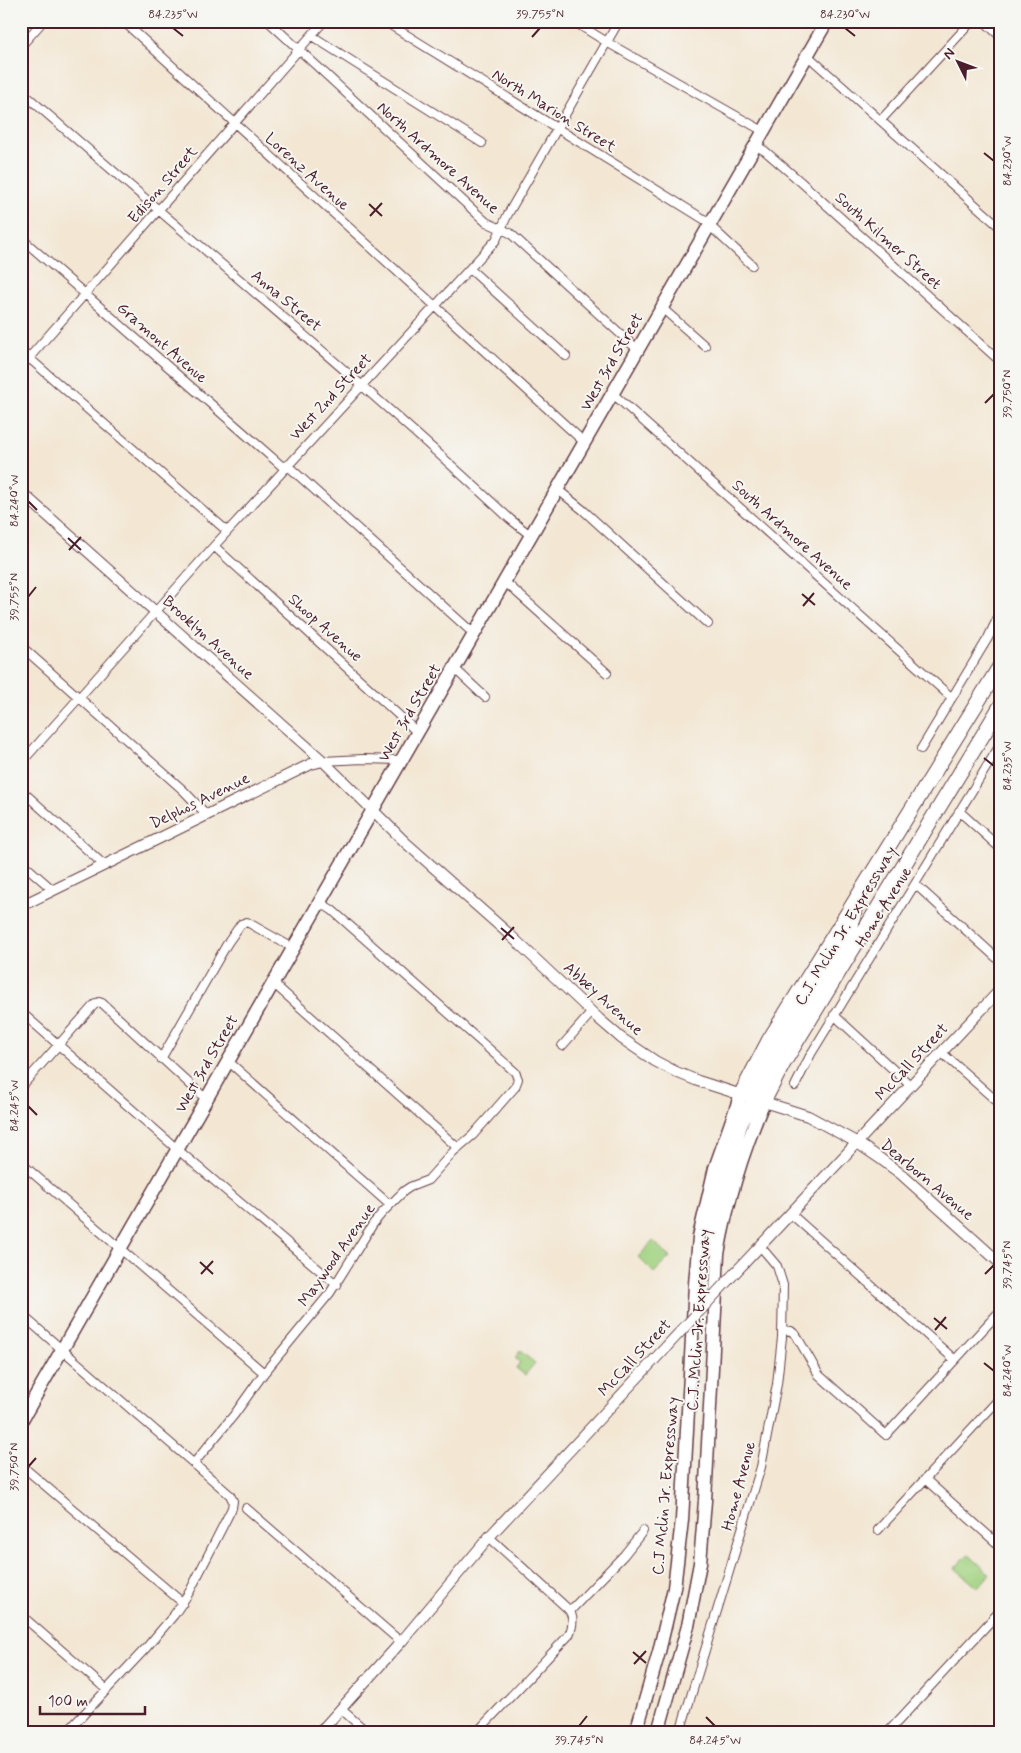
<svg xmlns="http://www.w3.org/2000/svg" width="1021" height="1753" font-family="Mynerve,sans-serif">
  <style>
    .green { fill: #a0d17f; stroke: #757855 }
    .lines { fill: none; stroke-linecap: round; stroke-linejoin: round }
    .minor-casing { stroke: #633d44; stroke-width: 10 }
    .tertiary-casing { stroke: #633d44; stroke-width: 12 }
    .primary-casing { stroke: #633d44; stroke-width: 15 }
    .trunk-casing { stroke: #633d44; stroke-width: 15 }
    .motorway-casing { stroke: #633d44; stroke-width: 16 }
    .minor { stroke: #fff; stroke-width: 8 }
    .tertiary { stroke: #fff; stroke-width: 10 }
    .primary { stroke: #fff; stroke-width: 12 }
    .trunk { stroke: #fff; stroke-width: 12 }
    .motorway { stroke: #fff; stroke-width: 14 }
    .tertiary-bridge-casing { stroke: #633d44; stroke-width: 12; stroke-linecap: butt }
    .tertiary-bridge { stroke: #fff; stroke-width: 10 }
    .ticks { fill: none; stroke: #4a1f2b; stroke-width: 2 }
    .labels { text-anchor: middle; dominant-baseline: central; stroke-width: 4; stroke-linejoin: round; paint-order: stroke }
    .street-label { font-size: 16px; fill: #4a1f2b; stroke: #f6f6f2 }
    .neatline { fill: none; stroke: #4a1f2b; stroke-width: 2 }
    .ticks-label { font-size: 12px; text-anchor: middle; fill: #4a1f2b }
  </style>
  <rect width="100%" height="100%" fill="#f6f6f2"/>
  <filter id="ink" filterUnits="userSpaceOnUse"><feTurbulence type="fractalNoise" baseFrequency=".02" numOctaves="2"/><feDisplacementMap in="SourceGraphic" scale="10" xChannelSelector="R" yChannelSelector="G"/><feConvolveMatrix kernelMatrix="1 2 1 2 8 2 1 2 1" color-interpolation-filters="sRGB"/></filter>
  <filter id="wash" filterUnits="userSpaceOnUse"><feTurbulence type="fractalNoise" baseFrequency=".0096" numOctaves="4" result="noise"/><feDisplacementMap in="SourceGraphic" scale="20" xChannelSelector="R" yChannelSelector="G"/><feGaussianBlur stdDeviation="1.12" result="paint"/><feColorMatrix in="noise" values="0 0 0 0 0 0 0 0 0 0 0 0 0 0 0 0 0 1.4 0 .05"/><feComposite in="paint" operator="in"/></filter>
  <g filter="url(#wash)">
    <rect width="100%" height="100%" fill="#f3e7d4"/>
    <!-- green -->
    <path class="green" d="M653,1241L670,1257L654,1273L638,1257Z
      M520,1351L535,1363L525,1375L516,1368L520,1362L515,1358Z
      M968,1554L990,1574L978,1588L955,1568Z"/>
  </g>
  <g filter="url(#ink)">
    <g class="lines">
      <!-- minor casing -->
      <g class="minor-casing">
        <path id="minor" d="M123,21L584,442
          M268,21L486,222L510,233L637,349
          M384,21L710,223
          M573,21L610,44L763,131
          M984,21L1000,36
          M312,36L482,143
          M21,46L43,21
          M807,55L1000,227
          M21,91C184,234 351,371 510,519L530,535
          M881,120L972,21
          M755,145L765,151L801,182L1000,361
          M709,225L752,265
          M21,238L284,468
          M470,269L566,356
          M662,308L705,346
          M21,351L227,531
          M21,367L324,21
          M612,393L952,698
          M287,465L474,634
          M557,489L583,510L708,624
          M214,546L417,732
          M504,581L607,673
          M21,646L183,790L206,814
          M454,668L485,697
          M921,749L988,638L1000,613
          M323,761L363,759L401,760
          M21,763L214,546L496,240L508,214L619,21
          M21,790L104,865
          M959,811L1000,848
          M21,862L53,890
          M915,884L1000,961
          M273,983L458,1148
          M21,1012L177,1149L337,1285
          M834,1015L910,1085
          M562,1046L592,1012
          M941,1052L1000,1104
          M161,1059L227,944L241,924L247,922L293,948
          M228,1061L390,1205
          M795,1086L811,1054L1000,745
          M21,1087L94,1005L99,1002L102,1003L206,1099
          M21,1163L264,1373
          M791,1214L955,1360
          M21,1314L230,1495L233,1501L232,1508L190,1591L174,1615L146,1648L67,1732
          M782,1330L791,1331L796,1335L819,1375L886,1435L1000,1311
          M194,1463L234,1415L264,1373L330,1293L373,1224L382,1213L404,1191L410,1187L428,1180L453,1152L473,1135L515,1087L518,1079L515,1072L332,910L319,902
          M21,1465L183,1603
          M925,1479L1000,1546
          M246,1508L401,1642
          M878,1530L1000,1398
          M570,1611L624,1555L643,1531
          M21,1615L107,1690
          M341,1709L367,1732
          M477,1732L569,1635C573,1626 575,1617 568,1609L489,1537
          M680,1732L761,1467L777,1384L782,1337L783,1285L777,1266L760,1246
          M888,1732L1000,1611
          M996,1732L1000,1727"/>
      </g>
      <!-- tertiary casing -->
      <g class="tertiary-casing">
        <path id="tertiary" d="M21,492L323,761L406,843L510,935L599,1019L621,1038L655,1061L676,1072L698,1081L808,1116L856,1142L878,1157L901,1174L1000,1263
          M21,906L311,764L323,761
          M732,1276L1000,990
          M320,1732L401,1642L489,1537L667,1346"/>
      </g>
      <!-- primary casing -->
      <g class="primary-casing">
        <path id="primary" d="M21,1421L827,21"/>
      </g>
      <!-- trunk casing -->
      <g class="trunk-casing">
        <path id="trunk" d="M716,1250L714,1242L712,1228L720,1191L741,1125L753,1098
          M636,1732L659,1652L674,1588L682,1520L695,1284L699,1237L715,1168L741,1094
          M658,1732L688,1626L700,1563L705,1501L718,1254C727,1201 743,1151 764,1101"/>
      </g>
      <!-- motorway casing -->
      <g class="motorway-casing">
        <path id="motorway" d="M741,1094L769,1040L1000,666
          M753,1098L773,1059L850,932L856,904
          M764,1101L783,1064L1000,707"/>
      </g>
      <!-- minor -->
      <use href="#minor" class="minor"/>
      <!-- tertiary -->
      <use href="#tertiary" class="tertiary"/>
      <!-- primary -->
      <use href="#primary" class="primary"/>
      <!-- trunk -->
      <use href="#trunk" class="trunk"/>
      <!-- motorway -->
      <use href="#motorway" class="motorway"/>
      <!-- tertiary-bridge casing -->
      <g class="tertiary-bridge-casing">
        <path id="tertiary-bridge" d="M667,1346L732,1276"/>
      </g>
      <!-- tertiary-bridge -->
      <use href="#tertiary-bridge" class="tertiary-bridge"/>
    </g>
  </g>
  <!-- ticks -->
  <path class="ticks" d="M173,28L183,36M845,28L855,36M532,37L540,28M984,153L994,161M369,204L382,216M370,216L382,203M985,403L994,394M28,501L37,510M68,538L81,550M69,550L81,537M802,594L815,605M28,597L36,587M803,606L814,593M984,758L994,766M501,928L514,939M502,940L514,927M28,1106L37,1115M200,1262L213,1274M201,1274L213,1261M985,1274L994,1265M934,1318L947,1329M935,1330L946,1317M984,1363L994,1371M28,1467L36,1458M633,1652L646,1663M634,1664L646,1651M706,1717L715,1726M579,1726L587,1716"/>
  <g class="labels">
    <!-- street labels -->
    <g class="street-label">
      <text transform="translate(554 111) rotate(32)">North Marion Street</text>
      <text transform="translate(438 158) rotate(42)">North Ardmore Avenue</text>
      <text transform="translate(307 172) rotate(42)">Lorenz Avenue</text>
      <text transform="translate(163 185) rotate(-49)">Edison Street</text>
      <text transform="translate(888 241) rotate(42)">South Kilmer Street</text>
      <text transform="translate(286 301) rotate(40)">Anna Street</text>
      <text transform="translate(162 343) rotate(41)">Gramont Avenue</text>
      <text transform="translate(612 362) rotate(-60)">West 3rd Street</text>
      <text transform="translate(331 397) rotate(-47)">West 2nd Street</text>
      <text transform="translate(792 535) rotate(42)">South Ardmore Avenue</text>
      <text transform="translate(325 628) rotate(42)">Shoop Avenue</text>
      <text transform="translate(208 638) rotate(42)">Brooklyn Avenue</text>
      <text transform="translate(410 713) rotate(-60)">West 3rd Street</text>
      <text transform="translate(200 801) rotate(-26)">Delphos Avenue</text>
      <text transform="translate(884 907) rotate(-58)">Home Avenue</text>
      <text transform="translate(846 926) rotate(-59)">C.J. Mclin Jr. Expressway</text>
      <text transform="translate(603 999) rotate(42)">Abbey Avenue</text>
      <text transform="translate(912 1062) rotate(-47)">McCall Street</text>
      <text transform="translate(207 1064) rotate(-60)">West 3rd Street</text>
      <text transform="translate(927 1180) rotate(40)">Dearborn Avenue</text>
      <text transform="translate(337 1255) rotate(-55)">Maywood Avenue</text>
      <text transform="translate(699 1320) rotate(-86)">C.J. Mclin Jr. Expressway</text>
      <text transform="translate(635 1358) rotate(-47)">McCall Street</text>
      <text transform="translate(666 1486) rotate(-85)">C.J Mclin Jr. Expressway</text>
      <text transform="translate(739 1486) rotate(-75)">Home Avenue</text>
    </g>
  </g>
  <!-- margin -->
  <rect width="1021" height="1753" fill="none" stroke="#f6f6f2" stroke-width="55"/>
  <!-- north arrow -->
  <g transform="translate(958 62) rotate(312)" stroke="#f6f6f2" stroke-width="4" paint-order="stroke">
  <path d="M0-4L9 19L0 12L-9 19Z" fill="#4a1f2b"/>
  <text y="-8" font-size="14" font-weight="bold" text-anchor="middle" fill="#4a1f2b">N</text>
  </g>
  <!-- scale -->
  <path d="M40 1706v8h105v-8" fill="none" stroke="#4a1f2b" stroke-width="2.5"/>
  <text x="48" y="1706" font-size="15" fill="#4a1f2b" stroke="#f6f6f2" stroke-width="4" paint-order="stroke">100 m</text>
  <rect x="28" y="28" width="966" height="1698" class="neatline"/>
  <g class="ticks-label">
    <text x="173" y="18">84.235°W</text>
    <text x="540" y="18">39.755°N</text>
    <text x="845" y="18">84.230°W</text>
    <text transform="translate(1007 161) rotate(-90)" y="4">84.230°W</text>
    <text transform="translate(1007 394) rotate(-90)" y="4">39.750°N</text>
    <text transform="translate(14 501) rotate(-90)" y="4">84.240°W</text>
    <text transform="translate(14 597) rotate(-90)" y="4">39.755°N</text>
    <text transform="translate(1007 766) rotate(-90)" y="4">84.235°W</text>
    <text transform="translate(14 1106) rotate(-90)" y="4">84.245°W</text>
    <text transform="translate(1007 1265) rotate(-90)" y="4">39.745°N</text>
    <text transform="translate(1007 1371) rotate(-90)" y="4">84.240°W</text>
    <text transform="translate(14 1467) rotate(-90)" y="4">39.750°N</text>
    <text x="579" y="1744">39.745°N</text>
    <text x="715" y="1744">84.245°W</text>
  </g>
</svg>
